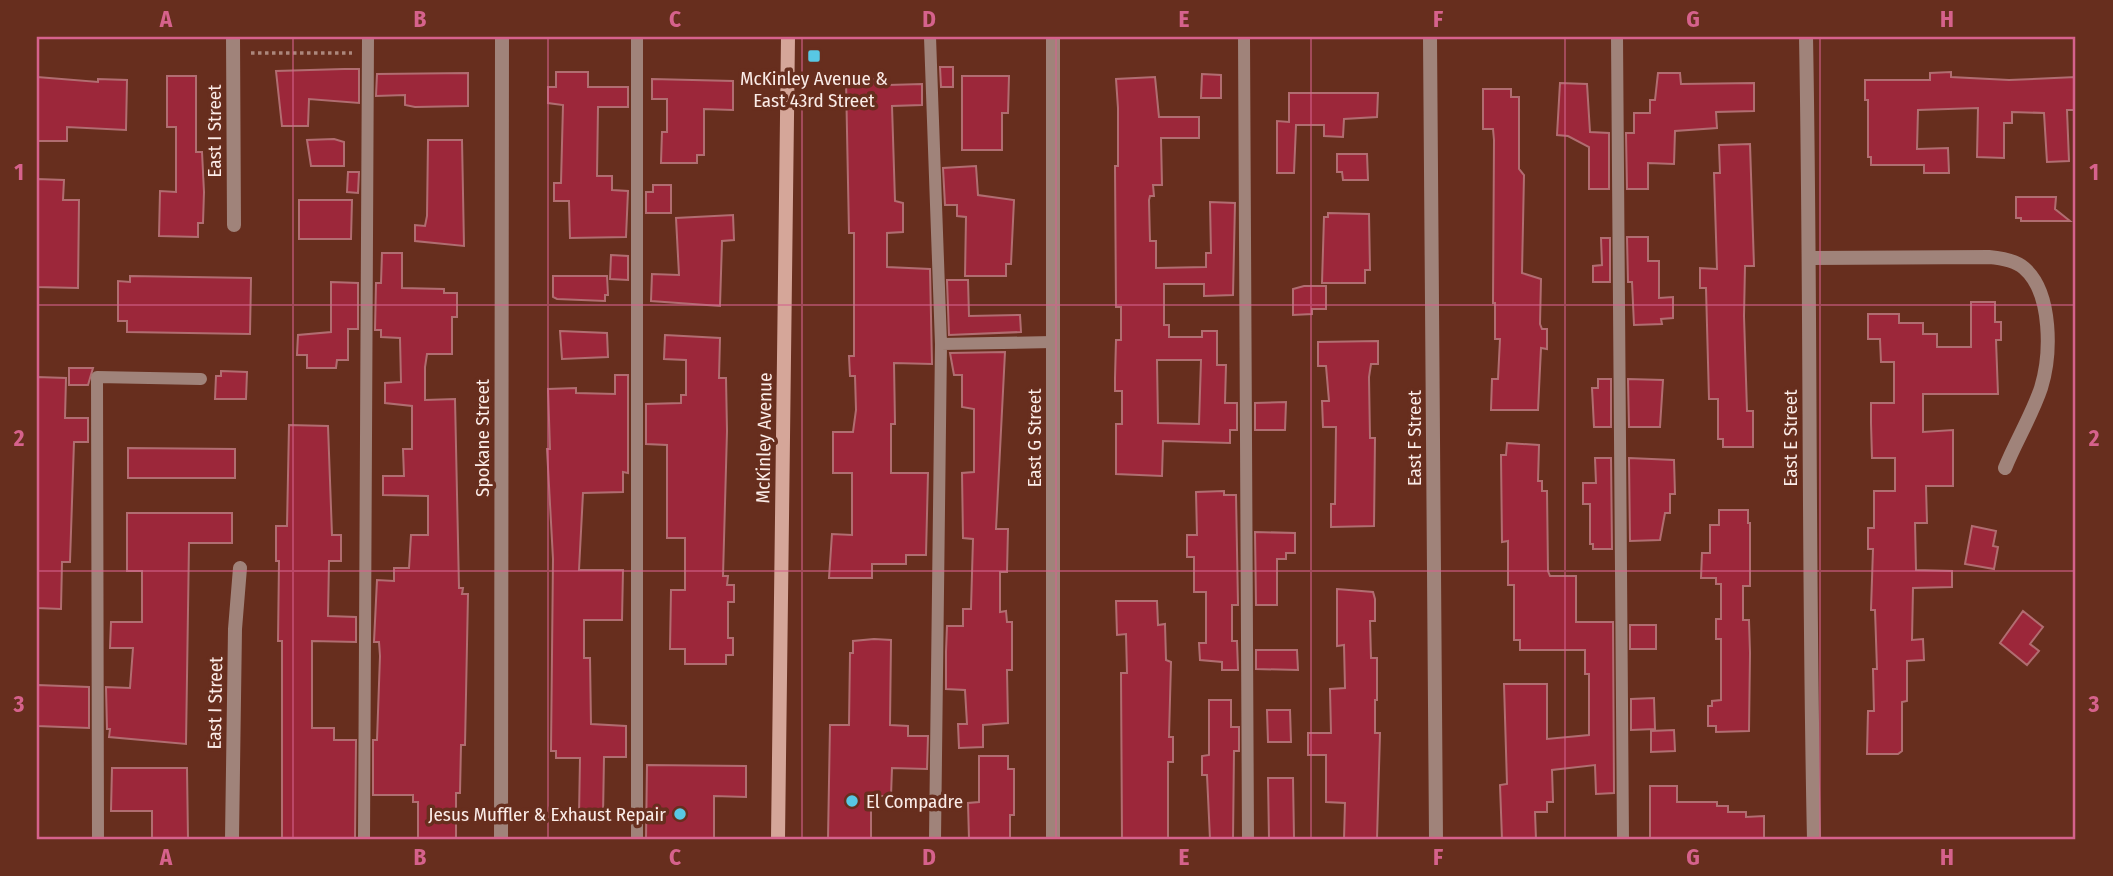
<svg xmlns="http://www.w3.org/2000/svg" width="2113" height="876" font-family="'Fira Sans Condensed',sans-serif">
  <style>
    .building { fill: #9c273a; stroke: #b16d71; stroke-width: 2; fill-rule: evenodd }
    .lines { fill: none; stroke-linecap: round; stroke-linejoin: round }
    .path { stroke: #ac877c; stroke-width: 3.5; stroke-dasharray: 3.5 3.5; stroke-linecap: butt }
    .lane { stroke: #a0837a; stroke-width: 12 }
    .street { stroke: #a0837a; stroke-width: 14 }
    .secondary { stroke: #d5a699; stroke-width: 14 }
    .grid { fill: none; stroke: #d6628c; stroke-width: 2; stroke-opacity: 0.55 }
    .poi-dot { fill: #58c8e4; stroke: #672e1e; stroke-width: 2.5 }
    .labels { text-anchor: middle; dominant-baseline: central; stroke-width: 7; stroke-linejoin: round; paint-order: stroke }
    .poi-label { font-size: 19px; fill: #fbece8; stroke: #672e1e }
    .street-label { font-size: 19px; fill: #fbece8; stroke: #672e1e }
    .neatline { fill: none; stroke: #d6628c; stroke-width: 2.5 }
    .grid-label { font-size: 23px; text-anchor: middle; font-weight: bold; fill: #d6628c }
  </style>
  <rect width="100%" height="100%" fill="#672e1e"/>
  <!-- building -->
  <path class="building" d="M940,67H953V87H941Z
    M344,69H359V103L309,99L308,126H282L276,71Z
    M556,72H588V87H628V107H598L597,176H612V190L628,191L626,237L570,238L569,201H554V183H561L563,105L548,103V87H556Z
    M1951,72V77L2009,80L2076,77V110H2067L2069,161L2047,162L2044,113L2012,112V123H2004V158L1977,157L1978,108L1918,110L1917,149L1948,148L1949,173H1924V165H1871V157H1868V100H1865V80H1930V73Z
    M468,73V106L415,107L405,105V95L376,96L377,74Z
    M1658,73H1680L1681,84L1754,83V111L1716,112L1717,128L1675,131L1674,164L1648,163V189H1627L1626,133H1634V113H1650V100H1655Z
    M1202,74L1221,75V98H1201Z
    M167,76H196V152H202L204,192L203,223H198V237L159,236L160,191L176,192V127H167Z
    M962,76H1009L1008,113H1002V150H962Z
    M37,77L98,82V79L127,80L126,130L67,127V141H38Z
    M1155,77L1159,117H1199V138H1161L1162,185H1153L1154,196H1150L1149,200L1150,241H1156V268L1206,267V253H1211L1210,202L1235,203L1233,295L1204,296V284H1164V325H1169V337H1202V331H1217V365H1226L1225,403H1237V430H1230V443L1163,441L1162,476L1116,474V424H1122V391H1115V378L1116,340H1121V307H1116L1115,166H1118V108L1116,79ZM1157,360H1201L1199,424L1158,423Z
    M652,79L733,81V110L704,109V155H697V163H661L662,132H667V99H652Z
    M888,79V85L922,84V105L892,106L895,201L903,203V232L887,233V267L930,269L932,364L894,363L895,424H891V473H928L926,555H906V564H872V578H829L832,534L852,535V473H833V432H853L856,410L855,376H850L849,356H854V233H849L846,80Z
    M1560,83L1587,84L1590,132L1609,133V189H1589V147L1568,136L1557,135Z
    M1483,89H1511V97H1519V169L1524,175L1522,273L1541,279L1540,324L1542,329H1547V349L1541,348L1538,410H1491L1492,379H1498L1500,339H1495V303H1493L1494,140L1493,129H1483Z
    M1289,93H1378L1377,117L1344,119L1343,137L1324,136V125H1296L1294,173H1277V121L1289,122Z
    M334,139L344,142V166H311L307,140Z
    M428,140H462L464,246L415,241V225L425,226L427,216Z
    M1750,144L1754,266H1745L1744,316L1747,411H1753V447H1723V439H1718V399H1709L1706,288H1700V268L1717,269L1714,173H1720L1719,145Z
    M1337,154H1367L1368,180H1343L1342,172H1337Z
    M976,166L978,195L1014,200L1011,264H1006V276H965L966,217L957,216V205H945L943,168Z
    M348,172H359L358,193L347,192Z
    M37,179L64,180L63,200H79L78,288L37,287Z
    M653,185H671V213H646V192H653Z
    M2016,197H2056L2055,209L2070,221H2021V218H2016Z
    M299,200H352L351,239H299Z
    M1328,213L1369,214L1370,270H1365V283H1322L1324,217H1328Z
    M733,215L734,240L722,241L720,306L651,301L652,274L679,275L676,218Z
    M1627,237H1648V261H1659V298L1673,297V318L1661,319L1662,324L1634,325L1632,282H1628Z
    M1601,238H1610V282H1593V266L1602,265Z
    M382,253H402V288L444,289V293H457V317H452V354H427L425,367V400L455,399L459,588H463L462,594H468L465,745H461L460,793H456V839H418V802H413V795H373V740H377L380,656L379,642H374L377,580L394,581V568H409L411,535H428V496L383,495V476H404L403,449H412V406L385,403V383L401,382L400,338L381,337V330H375L376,283H381Z
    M611,255L628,256V280L610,279Z
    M130,276L251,278L250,334L127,332V321H118V281L130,282Z
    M553,276H607L608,295H605V301L557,299L553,297Z
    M947,280H968L969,316L1020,315L1021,332L949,335Z
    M331,282L358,283V329H348V360H337L336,368H307V355H297L298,335L331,332Z
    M1304,286H1326V309H1312V314L1293,315V289Z
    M1971,302H1995V322H2001V340H1996L1998,394H1923V432L1953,430V486H1926L1927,523H1915L1916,570L1952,571V587L1913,588L1912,640L1923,639L1924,660L1907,661V701L1902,702V751L1898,754H1867L1868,711H1874L1873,669H1877L1875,610H1871L1873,549H1868V528H1874V491H1895V458H1872L1871,423V403H1894V362H1881L1880,339H1868V314H1899V323H1923V334H1937V347H1971Z
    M560,331L607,333L608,357L562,359Z
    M665,335L720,338L719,378H726L727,431L723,576H728L727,585H734V602H728V638H733V655H726V664H685V649H670L671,590H685V538H667V445L646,444V404L681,403V395H686V360L664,359Z
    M1378,341V364H1371L1369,377L1370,438H1375L1374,526L1331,527V504H1335L1336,427H1323L1322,401H1329L1326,366H1318V342Z
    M1005,352L996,529H1008L1007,572H1000V612L1006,611L1007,622H1012V670H1007L1008,723L983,725V747L959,748L958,724H967L965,690L946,689V652L947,626H963V609H971L973,539L963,538L962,473L974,472V409L962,407V375H954L950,353Z
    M69,368H93L88,385H69Z
    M221,371L247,372L246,399H215L216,376H221Z
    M615,375H628V473L623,472V492L583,493L579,570H623L622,620H584V658H590L591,724L626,726V757H604L603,816H579L580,758H556V751H551L553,559L547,449H550L548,389L576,388V393L615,394Z
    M37,377L66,378L65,418H88V442H74L70,562H62L61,609L37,608Z
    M1598,379H1611V427H1594L1592,388H1598Z
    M1628,379L1663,380L1660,427H1629Z
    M1286,402L1285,430H1255V403Z
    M289,425L328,426L332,535H341V561H329L328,616L356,617V642L312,641V728H334V740H356L355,839H282V641H278L279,561H276V526H287Z
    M1507,443L1539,445L1538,481H1542V491H1547L1548,571L1550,576H1576V622H1613L1614,793L1596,794L1595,765L1552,770L1553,802H1547V812H1535L1536,839H1502L1500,785L1507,784L1504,684H1547V739L1589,735V674H1585V650H1520V640H1514V585H1508V541L1502,542L1501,455H1506Z
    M128,448L235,449V478H128Z
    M1595,458H1611L1612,549H1593V544H1590V504H1583V483H1596Z
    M1629,458L1674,460L1675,494H1670V513H1665L1660,540L1630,541Z
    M1224,491V495H1236L1238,605H1232V641H1237L1238,670H1222V662L1200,660L1199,643H1206V592H1194V557H1187V535H1197L1196,492Z
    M1719,510H1748V523H1750V586H1743V620H1749L1750,653L1749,731L1716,732V726H1708V706H1712V701L1721,700V639H1716V619H1721V584H1716V578H1701L1702,553H1710V525H1719Z
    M127,513H232V543H189L186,744L109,737L110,729H107L106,687L130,688L133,648H110L111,622H142V571H127Z
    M1972,526L1996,531L1993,546L1998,547L1994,569L1965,564Z
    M1255,532L1295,533V553H1286V559H1277V605H1256Z
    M1337,589L1373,592L1375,599V621H1370L1371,658H1377V700H1375V733H1380L1377,839H1344L1345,803L1326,802V755H1308V733H1331L1330,689L1345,688L1344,645L1337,646Z
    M1116,601H1157L1158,625L1165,624L1166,660L1171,662L1169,737H1173V762H1168V839H1122L1121,673H1127L1126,634L1117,635Z
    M2023,611L2043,627L2030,644L2039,651L2027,665L2000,643Z
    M1630,625H1656V649H1630Z
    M874,639L891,640L890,725L908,726V736H928L927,769L892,768L891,796H871V839H828L830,725H849L850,653H853V641Z
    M1256,650H1297L1298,670L1256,669Z
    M37,685L89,687V728L37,726Z
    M1654,698L1655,729L1631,730V699Z
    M1209,700H1231V727H1239V751H1234L1233,839H1210L1207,775H1202V756L1209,755Z
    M1267,710H1290L1291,742H1268Z
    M1674,730L1675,751L1651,752V731Z
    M979,756H1008V769H1014V815H1010V839H969L968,803L979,802Z
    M647,765L746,766V797L714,796V839H646Z
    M112,768H187L188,839H152V811H111Z
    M1268,778H1293L1294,838L1269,839Z
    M1650,786H1677V802H1717V806H1728V812H1746V817L1764,816V839H1650Z"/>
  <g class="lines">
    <!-- path -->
    <path class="path" d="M251,53H352"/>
    <!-- lane -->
    <path class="lane" d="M637,37V839
      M930,37L941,344L935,839
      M1244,37L1248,839
      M1617,37L1623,839
      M941,344L1053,342
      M98,839L97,377L201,379
      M364,839L368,37"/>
    <!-- street -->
    <path class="street" d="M233,37L234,225
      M1053,37V839
      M1430,37L1436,839
      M1806,37C1811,304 1808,572 1814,839
      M1811,258L1989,257C2001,258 2015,260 2024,268C2053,293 2051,356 2041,388C2032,415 2016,441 2005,468
      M232,839L235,629L240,568
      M501,839L502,37"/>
    <!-- secondary -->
    <path class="secondary" d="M778,839L788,37"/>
  </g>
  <!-- grid -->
  <path class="grid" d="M293,37V839M548,37V839M802,37V839M1056,37V839M1311,37V839M1565,37V839M1820,37V839M37,305H2076M37,571H2076"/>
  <!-- markers -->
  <g class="poi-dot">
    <rect x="807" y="49" width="14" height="14" rx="3.5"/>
    <circle cx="852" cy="801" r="7"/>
    <circle cx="680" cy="814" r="7"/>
  </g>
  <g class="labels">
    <!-- poi labels -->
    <g class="poi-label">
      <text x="814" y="78">McKinley Avenue &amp;<tspan x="814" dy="22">East 43rd Street</tspan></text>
      <text x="866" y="801" text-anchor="start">El Compadre</text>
      <text x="666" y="814" text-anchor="end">Jesus Muffler &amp; Exhaust Repair</text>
    </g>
    <!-- street labels -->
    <g class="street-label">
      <text transform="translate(214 131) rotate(-90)">East I Street</text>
      <text transform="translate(482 438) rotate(-90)">Spokane Street</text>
      <text transform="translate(764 438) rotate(-89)">McKinley Avenue</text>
      <text transform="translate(1034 438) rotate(-90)">East G Street</text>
      <text transform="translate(1414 438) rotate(-90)">East F Street</text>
      <text transform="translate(1790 438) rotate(-90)">East E Street</text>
      <text transform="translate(215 703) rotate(-89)">East I Street</text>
    </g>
  </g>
  <!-- border -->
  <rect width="2113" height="876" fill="none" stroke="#672e1e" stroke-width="77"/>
  <rect x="38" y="38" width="2036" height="800" class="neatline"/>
  <g class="grid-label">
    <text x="166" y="27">A</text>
    <text x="420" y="27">B</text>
    <text x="675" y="27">C</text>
    <text x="929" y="27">D</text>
    <text x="1184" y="27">E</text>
    <text x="1438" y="27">F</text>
    <text x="1693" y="27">G</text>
    <text x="1947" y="27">H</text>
    <text x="19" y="180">1</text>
    <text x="2094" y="180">1</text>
    <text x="19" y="446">2</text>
    <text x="2094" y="446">2</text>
    <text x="19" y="712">3</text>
    <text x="2094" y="712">3</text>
    <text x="166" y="865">A</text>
    <text x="420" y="865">B</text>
    <text x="675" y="865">C</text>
    <text x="929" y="865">D</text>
    <text x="1184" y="865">E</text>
    <text x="1438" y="865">F</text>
    <text x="1693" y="865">G</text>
    <text x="1947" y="865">H</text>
  </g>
</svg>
